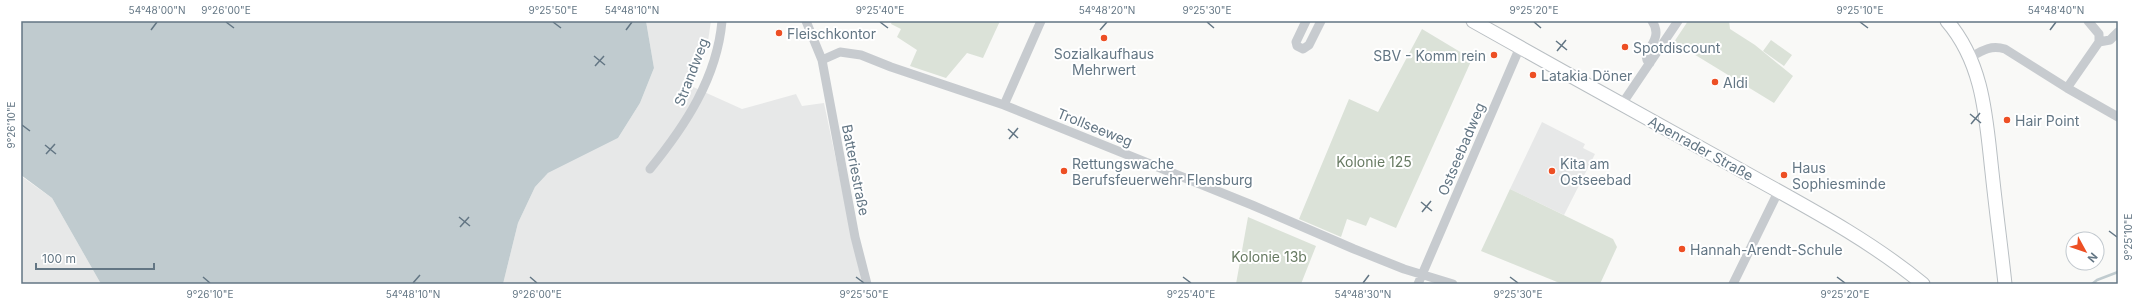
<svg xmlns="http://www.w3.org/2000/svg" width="2139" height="305" font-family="Inter,sans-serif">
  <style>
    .built { fill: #e7e8e8 }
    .green { fill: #dbe2d8 }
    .water { fill: #c0cbcf }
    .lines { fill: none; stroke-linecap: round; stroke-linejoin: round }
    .stream { stroke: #c0cbcf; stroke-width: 2.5 }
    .secondary-casing { stroke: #b9bfc3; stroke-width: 15 }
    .street { stroke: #c7cbcf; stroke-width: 9 }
    .secondary { stroke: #fff; stroke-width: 13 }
    .ticks { fill: none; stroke: #637684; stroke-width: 1.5 }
    .poi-dot { fill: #ed4f24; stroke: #fff; stroke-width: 1.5 }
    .labels { text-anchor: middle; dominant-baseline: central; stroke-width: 4; stroke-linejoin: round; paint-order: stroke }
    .poi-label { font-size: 14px; fill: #637684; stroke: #fff; text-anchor: start }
    .street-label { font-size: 14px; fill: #637684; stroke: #fff }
    .park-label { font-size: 14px; fill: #677a62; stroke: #fff }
    .neatline { fill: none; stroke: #637684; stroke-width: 1.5 }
    .ticks-label { font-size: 10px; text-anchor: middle; fill: #637684 }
  </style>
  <rect width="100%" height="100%" fill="#f9f9f7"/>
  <!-- built -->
  <path class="built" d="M646,21H711L708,41L691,86L742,109L796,94L802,106L824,103L862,284H503L518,223L535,187L548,173L618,138L640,103L654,68Z
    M1542,122L1585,144L1583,148L1595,154L1564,215L1510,189Z
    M21,176L52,198L101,284H21Z"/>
  <!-- green -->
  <path class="green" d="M892,21H1000L983,58L967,53L946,78L910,66L917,50L897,37L901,29L891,24Z
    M1688,21H1729L1730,29L1755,45L1793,76L1774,103L1674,42Z
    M1422,29L1472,59L1396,228L1370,217L1366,226L1347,219L1341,237L1299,219L1349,99L1378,112Z
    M1771,40L1792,55L1784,66L1763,51Z
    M1510,189L1613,239L1617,247L1600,284H1562L1481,251Z
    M1248,217L1316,246L1301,284H1236Z"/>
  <!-- water -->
  <path class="water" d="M21,21H646L654,68L640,103L618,138L548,173L535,187L518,223L503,284H101L52,198L21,175Z"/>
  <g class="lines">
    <!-- stream -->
    <path class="stream" d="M2092,284L2097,280L2118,272"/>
    <!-- secondary casing -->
    <g class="secondary-casing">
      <path id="secondary" d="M1473,21C1560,70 1648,119 1735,167C1799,203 1866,237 1923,284
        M1947,21C1984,64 1986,119 1992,172C1996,210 2001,247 2005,284"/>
    </g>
    <!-- street -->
    <path class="street" d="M806,21L822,60L855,237L867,284
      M1306,21L1296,42L1297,46L1303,49L1309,45L1321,21
      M2099,42L2110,40L2118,32
      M1971,57C1983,50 1991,45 2005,49L2067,88L2118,117
      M822,60L840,52L861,55L891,67L1004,105L1252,205L1354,249L1404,269L1453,284
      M1650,63L1647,60L1646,55C1653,43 1661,34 1652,21
      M2067,88L2099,42V34L2088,21
      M1622,104L1678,21
      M1004,105L1041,21
      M650,169C685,126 717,78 722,21
      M1418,284L1520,47
      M1733,284L1778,192"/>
    <!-- secondary -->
    <use href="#secondary" class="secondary"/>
  </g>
  <!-- ticks -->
  <path class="ticks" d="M226,22L234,28M553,22L561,28M880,22L888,28M1207,22L1214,28M1534,22L1541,28M1860,22L1868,28M151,30L157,22M626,30L632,22M1100,30L1107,22M2050,30L2056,22M1556,41L1567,50M1557,51L1566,40M594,56L605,65M595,66L604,56M1970,114L1981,123M1971,124L1980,113M22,125L30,131M1008,129L1018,138M1009,139L1018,128M45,145L56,154M46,154L55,144M1421,202L1432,211M1422,212L1431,201M459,217L470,226M460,227L469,217M2109,231L2117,237M203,277L210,283M530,277L537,283M856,277L864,283M1183,277L1191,283M1510,277L1518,283M1837,277L1845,283M413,283L420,275M1363,283L1369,275"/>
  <!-- markers -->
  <g class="poi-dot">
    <circle cx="779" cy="33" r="4"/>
    <circle cx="1104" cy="38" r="4"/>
    <circle cx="1625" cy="47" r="4"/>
    <circle cx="1494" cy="55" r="4"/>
    <circle cx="1533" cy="75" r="4"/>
    <circle cx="1715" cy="82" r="4"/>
    <circle cx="2007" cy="120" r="4"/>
    <circle cx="1064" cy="171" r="4"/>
    <circle cx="1552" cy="171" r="4"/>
    <circle cx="1784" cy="175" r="4"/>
    <circle cx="1682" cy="249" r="4"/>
  </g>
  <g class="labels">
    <!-- poi labels -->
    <g class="poi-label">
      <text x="787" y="33">Fleischkontor</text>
      <text x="1633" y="47">Spotdiscount</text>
      <text x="1104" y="53" text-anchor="middle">Sozialkaufhaus<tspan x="1104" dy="16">Mehrwert</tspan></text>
      <text x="1486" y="55" text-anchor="end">SBV - Komm rein</text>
      <text x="1541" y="75">Latakia Döner</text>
      <text x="1723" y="82">Aldi</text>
      <text x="2015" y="120">Hair Point</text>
      <text x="1072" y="163">Rettungswache<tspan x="1072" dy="16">Berufsfeuerwehr Flensburg</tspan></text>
      <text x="1560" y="163">Kita am<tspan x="1560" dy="16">Ostseebad</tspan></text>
      <text x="1792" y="167">Haus<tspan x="1792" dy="16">Sophiesminde</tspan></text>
      <text x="1690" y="249">Hannah-Arendt-Schule</text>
    </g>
    <!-- street labels -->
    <g class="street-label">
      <text transform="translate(691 72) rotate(-69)">Strandweg</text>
      <text transform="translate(1095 127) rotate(22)">Trollseeweg</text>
      <text transform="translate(1701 148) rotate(29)">Apenrader Straße</text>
      <text transform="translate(1461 149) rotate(-67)">Ostseebadweg</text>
      <text transform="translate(856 170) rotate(79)">Batteriestraße</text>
    </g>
    <!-- park labels -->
    <g class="park-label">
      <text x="1374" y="161">Kolonie 125</text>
      <text x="1269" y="256">Kolonie 13b</text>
    </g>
  </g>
  <!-- border -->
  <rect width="2139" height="305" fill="none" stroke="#ffffff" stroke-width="44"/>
  <!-- north arrow -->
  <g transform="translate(2085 251) rotate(130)"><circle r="19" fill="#ffffff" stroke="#c1c8ce"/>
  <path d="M0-3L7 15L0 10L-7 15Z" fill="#ed4f24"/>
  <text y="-6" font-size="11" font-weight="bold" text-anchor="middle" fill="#637684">N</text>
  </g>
  <!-- scale -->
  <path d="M36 263v6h118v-6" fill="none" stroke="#637684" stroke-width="2"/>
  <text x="42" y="263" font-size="12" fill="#637684" stroke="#ffffff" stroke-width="3" paint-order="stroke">100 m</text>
  <rect x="22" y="22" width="2095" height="261" class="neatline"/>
  <g class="ticks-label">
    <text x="157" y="14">54°48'00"N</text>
    <text x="226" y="14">9°26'00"E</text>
    <text x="553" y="14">9°25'50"E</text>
    <text x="632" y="14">54°48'10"N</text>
    <text x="880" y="14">9°25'40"E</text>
    <text x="1107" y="14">54°48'20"N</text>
    <text x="1207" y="14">9°25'30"E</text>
    <text x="1534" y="14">9°25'20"E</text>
    <text x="1860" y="14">9°25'10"E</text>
    <text x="2056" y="14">54°48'40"N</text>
    <text transform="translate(11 125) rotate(-90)" y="4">9°26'10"E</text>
    <text transform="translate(2128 237) rotate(-90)" y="4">9°25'10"E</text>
    <text x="210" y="298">9°26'10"E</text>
    <text x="413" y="298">54°48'10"N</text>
    <text x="537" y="298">9°26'00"E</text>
    <text x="864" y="298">9°25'50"E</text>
    <text x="1191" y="298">9°25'40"E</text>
    <text x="1363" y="298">54°48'30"N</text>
    <text x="1518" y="298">9°25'30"E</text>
    <text x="1845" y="298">9°25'20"E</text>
  </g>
</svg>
